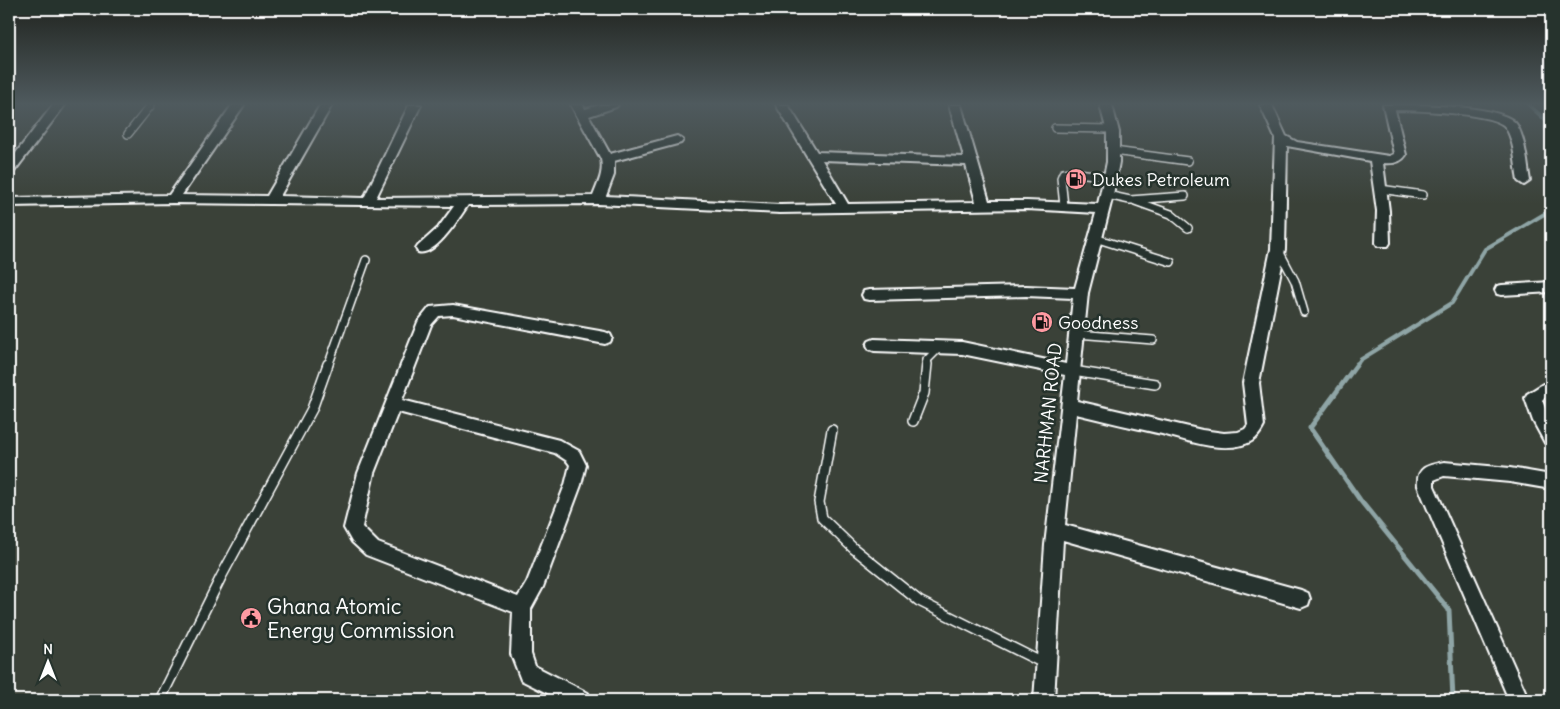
<svg xmlns="http://www.w3.org/2000/svg" width="1560" height="709" font-family="Delius,sans-serif">
  <style>
    .lines { fill: none; stroke-linecap: round; stroke-linejoin: round }
    .stream-far1 { stroke: #8fa5a6; stroke-width: 4 }
    .stream { stroke: #8fa5a6; stroke-width: 5 }
    .service-far1-casing { stroke: #fff; stroke-width: 10 }
    .service-casing { stroke: #fff; stroke-width: 12 }
    .minor-casing { stroke: #fff; stroke-width: 4 }
    .service-far1 { stroke: #26332d; stroke-width: 7 }
    .service { stroke: #26332d; stroke-width: 9 }
    .minor { fill: #26332d; fill-rule: evenodd }
    .labels { text-anchor: middle; dominant-baseline: central; stroke-width: 5; stroke-linejoin: round; paint-order: stroke }
    .poi-label { font-size: 18px; fill: #fff; stroke: #26332d; text-anchor: start }
    .street-label { font-size: 18px; fill: #fff; stroke: #26332d }
    .near-poi-label { font-size: 21px; fill: #fff; stroke: #26332d; text-anchor: start }
  </style>
  <rect width="100%" height="100%" fill="#3a4138"/>
  <filter id="ink" filterUnits="userSpaceOnUse"><feTurbulence type="fractalNoise" baseFrequency=".02" numOctaves="2"/><feDisplacementMap in="SourceGraphic" scale="10" xChannelSelector="R" yChannelSelector="G"/><feConvolveMatrix kernelMatrix="1 2 1 2 8 2 1 2 1" color-interpolation-filters="sRGB"/></filter>
  <g filter="url(#ink)">
    <g class="lines">
      <!-- stream-far1 -->
      <path class="stream-far1" d="M1529,105L1551,125
        M1356,366L1360,360L1452,303L1485,249L1551,210"/>
      <!-- stream -->
      <path class="stream" d="M1357,364L1310,428L1360,500L1449,610L1453,700"/>
      <!-- service-far1 casing -->
      <g class="service-far1-casing">
        <path id="service-far1" d="M1055,128L1112,129
          M128,134L151,105
          M1114,151L1188,161
          M1380,189L1423,195
          M1107,195L1130,200L1185,196
          M1135,201L1171,214L1188,228
          M1064,206L1061,178L1063,173L1070,172L1110,177
          M1095,238L1171,262
          M1278,249L1295,281L1304,312
          M1077,334L1153,340
          M328,366L366,260
          M926,366L927,360L940,347"/>
      </g>
      <!-- service casing -->
      <g class="service-casing">
        <path id="service" d="M1073,371L1155,384
          M913,421L924,393L927,364
          M832,430L819,502L822,518L853,548L919,601L1045,664
          M160,700L221,577L312,409L328,364"/>
      </g>
      <!-- minor casing -->
      <g class="minor-casing">
        <path id="minor" d="M53,105H65L13,173L9,174V162Z
          M232,105H244L182,195L267,196L320,105H332L280,196L364,198L409,105H421L376,198L593,196C598,183 604,173 601,159L571,105H583L585,109L600,105H618L616,107L589,116L610,154L677,136L683,140L681,143L614,161V175L606,196L780,205L836,204L776,105H788L817,152L964,157L949,105H961L989,201H1027L1098,204L1107,162V132L1100,105H1112L1119,132V162L1113,195L1088,293L1077,401L1202,430L1224,433L1238,432L1245,429L1248,425L1243,383L1271,249L1275,138L1260,105H1272L1286,136L1297,142L1389,156L1394,154L1383,105C1408,105 1504,103 1517,125C1526,141 1527,164 1530,181L1524,185L1518,181C1515,165 1515,143 1506,128C1498,113 1414,110 1395,110L1406,155C1401,163 1392,164 1383,163L1389,211L1390,243L1388,246H1378L1376,243L1377,211L1370,161L1287,146L1285,249L1259,383L1264,426C1259,436 1254,442 1242,445C1217,452 1186,440 1162,434C1134,428 1105,421 1076,414L1065,525L1301,590L1308,593L1310,599L1308,605L1301,608L1063,540L1054,700H1034L1045,545L1065,375L962,354L874,351L869,349L867,345L869,341L874,339L962,342L1066,364L1073,298L1026,296L869,300L864,299L862,295L864,291L869,290L1026,286L1075,288L1096,213L1027,209L780,213L598,204L468,205C459,218 435,257 418,252L416,249L418,246L438,228L454,206L173,203L9,206V198L169,195ZM822,160L966,165L976,202L848,204Z
          M1551,282V292L1502,295L1497,294L1495,290L1497,286L1502,285Z
          M453,305L605,332L610,334L612,338L610,342L605,344L453,315L439,316L431,325L402,400L559,440L579,451L586,465L581,485L543,587L531,609V654L535,666L588,693L591,700H561L521,680L511,654L513,612L366,555L352,542L344,528L358,473L418,322L430,307ZM398,412L555,453L567,461L570,465L565,485L527,582L518,597L378,543L362,527L374,473Z
          M1543,384H1551V396H1546L1542,400L1551,424V445L1545,443L1533,421L1525,398L1527,394Z
          M1444,462L1510,468L1551,475V489L1510,482L1444,476L1434,480V486L1529,700H1509L1418,486C1416,467 1428,465 1444,462Z"/>
      </g>
      <!-- service-far1 -->
      <use href="#service-far1" class="service-far1"/>
      <!-- service -->
      <use href="#service" class="service"/>
      <!-- minor -->
      <use href="#minor" class="minor"/>
    </g>
  </g>
  <!-- sky -->
  <linearGradient id="sky" x2="0" y2="1"><stop stop-color="#20241f"/><stop offset="0.51" stop-color="#4f5a5e"/><stop offset="1" stop-color="#4f5a5e" stop-opacity="0"/></linearGradient>
  <rect width="1560" height="204" fill="url(#sky)"/>
  <!-- icons -->
  <defs>
    <g id="fuel-disc" transform="scale(1.125)"><circle r="9.5" fill="#ff9aa2" stroke="#26332d"/><path d="M-5.5-6h7V0h2V4h1.3V-2.5L3-4.5l.8-.8L6-3V5H2.5V1h-1V6h-7ZM-4.2-4.7v3.2H.2V-4.7Z" fill="#111"/></g>
    <g id="civic-disc" transform="scale(1.125)"><circle r="9.5" fill="#ff9aa2" stroke="#26332d"/><path d="M-.6-6.5H3V-4.5H.6V-3L4-1V1h2V6H-6V1h2V-1L-.6-3ZM-1.2 2.5V6h2.4V2.5Z" fill="#111"/></g>
  </defs>
  <g fill-rule="evenodd">
    <use href="#fuel-disc" x="1076" y="179"/>
    <use href="#fuel-disc" x="1042" y="322"/>
    <use href="#civic-disc" x="251" y="618"/>
  </g>
  <g class="labels">
    <!-- poi labels -->
    <g class="poi-label">
      <text x="1092" y="179">Dukes Petroleum</text>
      <text x="1058" y="322">Goodness</text>
    </g>
    <!-- street labels -->
    <g class="street-label">
      <text transform="translate(1048 413) rotate(-84)">NARHMAN ROAD</text>
    </g>
    <!-- near-poi labels -->
    <g class="near-poi-label">
      <text x="267" y="606">Ghana Atomic<tspan x="267" dy="24">Energy Commission</tspan></text>
    </g>
  </g>
  <!-- margin -->
  <rect width="1560" height="709" fill="none" stroke="#26332d" stroke-width="30"/>
  <rect x="15" y="15" width="1530" height="679" fill="none" stroke="#fff" stroke-width="2" filter="url(#ink)"/>
  <!-- north arrow -->
  <g transform="translate(48 662)" stroke="#26332d" stroke-width="4" paint-order="stroke">
  <path d="M0-4L9 19L0 12L-9 19Z" fill="#ffffff"/>
  <text y="-8" font-size="14" font-weight="bold" text-anchor="middle" fill="#ffffff">N</text>
  </g>
</svg>
